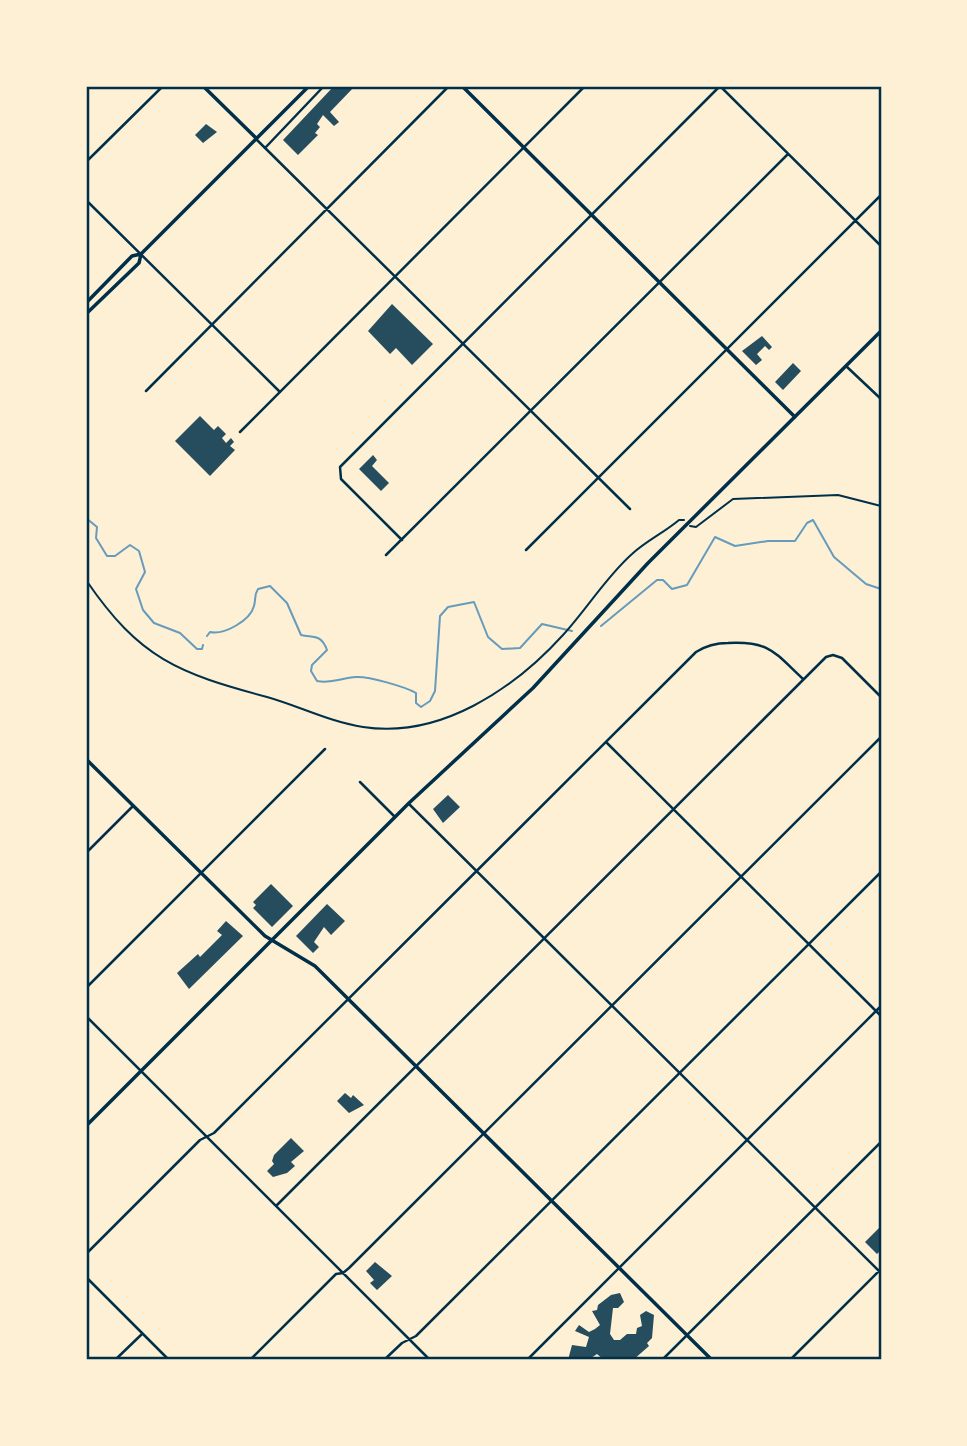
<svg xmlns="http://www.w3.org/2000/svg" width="967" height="1446" font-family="'Alegreya Sans',sans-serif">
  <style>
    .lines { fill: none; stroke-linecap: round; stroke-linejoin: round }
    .stream { stroke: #669bbc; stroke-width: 2 }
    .building { fill: #264d5e }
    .path { stroke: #003049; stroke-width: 2 }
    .minor { stroke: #003049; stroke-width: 2.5 }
    .tertiary { stroke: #003049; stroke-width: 3.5 }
    .secondary { stroke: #003049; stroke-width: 3.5 }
    .neatline { fill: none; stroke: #003049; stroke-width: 2.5 }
  </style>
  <rect width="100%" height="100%" fill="#fdf0d5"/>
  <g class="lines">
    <!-- stream -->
    <path class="stream" d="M86,518L97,527L96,538L107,556H115L130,545L139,551L145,572L136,589L143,610L154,623L180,633L197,649H202L203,645
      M601,626L657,580H663L672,589L687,585L715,537L735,546L768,541H795L807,523L813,520L834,557L866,584L881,589
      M207,636L210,632C224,635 250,621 254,606C256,599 254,595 258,589L270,586L287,603L301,635C314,638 321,634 327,650L312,665L311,671L317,681C332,684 341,678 356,677C368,676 406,687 416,693V703L421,707L430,701L435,691L440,616L448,607L474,602L488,637L502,649L520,648L542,624L572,631"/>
  </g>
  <!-- building -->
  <path class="building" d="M334,86H355L330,112L339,122L334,126L323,115L317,124L320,127L315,133L318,135L298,155L283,140Z
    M206,124L217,132L203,143L195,135Z
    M392,304L433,344L412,365L396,348L390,354L368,331Z
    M762,336L772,347L769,350L765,346L757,354L762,360L756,365L742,351Z
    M793,363L801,371L783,390L775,382Z
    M200,416L214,430L218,426L226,434L222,438L226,443L231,438L234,442L230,446L235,450L210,476L175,441Z
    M373,455L377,460L372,466L389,483L381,491L359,469Z
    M448,795L460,807L443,823L433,809Z
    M271,884L293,906L272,927L253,908L256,905L253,902Z
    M327,904L345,921L331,935L324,927L314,942L319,947L313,953L296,936Z
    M226,921L243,936L189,989L177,973L198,954L200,957L222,935L217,931Z
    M345,1093L351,1098L353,1095L364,1105L349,1113L337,1101Z
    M291,1138L304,1151L291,1162L295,1166L287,1173L273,1177L267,1171L274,1164L272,1161L274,1155Z
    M881,1226V1250L877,1254L865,1242Z
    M375,1262L392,1276L377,1290L370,1283L374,1280L366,1271Z
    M620,1293L624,1302L618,1308H613L610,1334L614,1340H620L627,1334H636L637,1328L642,1326L640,1315L646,1311L654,1315L652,1338L647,1343L649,1346L633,1360H604L597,1354L588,1360H568L572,1345L586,1347L589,1337L575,1331L579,1325L589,1332L595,1329L600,1325L592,1311L597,1310L598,1305L611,1295Z"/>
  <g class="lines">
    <!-- path -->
    <path class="path" d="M690,526L696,527L733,499L838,495L881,506
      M86,580C140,659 178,673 267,697C299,706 330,722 363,727C440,739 514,689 563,635C587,609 606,577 632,554C646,541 665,532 679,520H684
      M878,1360L881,1357"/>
    <!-- minor -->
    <path class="minor" d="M720,86L881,246
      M257,140L630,509
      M265,148L324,86
      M86,162L163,86
      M86,200L280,392
      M846,366L881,399
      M146,391L449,86
      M240,432L585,86
      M402,540L341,479L340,467L720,86
      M526,550L881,195
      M386,555L788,154
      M606,742L881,1016
      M360,782L395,817
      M409,804L881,1273
      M86,853L133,806
      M86,988L325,749
      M86,1016L430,1360
      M276,1206L826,657L833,655L842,658L881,697
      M86,1254L200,1140L214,1133L696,652C707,645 716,643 728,643C770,641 774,652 803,679
      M86,1277L169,1360
      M115,1360L142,1334
      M250,1360L336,1274L343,1273L349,1268L881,737
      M384,1360L402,1343L416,1336L881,872
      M527,1360L881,1006
      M662,1360L881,1142
      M790,1360L881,1269"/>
    <!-- tertiary -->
    <path class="tertiary" d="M203,86L256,138
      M462,86L795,417
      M86,759L265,936L315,966L712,1360
      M86,1126L409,803L533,688L648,563L881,331"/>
    <!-- secondary -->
    <path class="secondary" d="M86,303L132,256L141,254L309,86
      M86,314L139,263L141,254"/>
  </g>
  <!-- border -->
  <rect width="967" height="1446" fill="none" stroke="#fdf0d5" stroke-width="175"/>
  <rect x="88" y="88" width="792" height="1270" class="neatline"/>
</svg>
